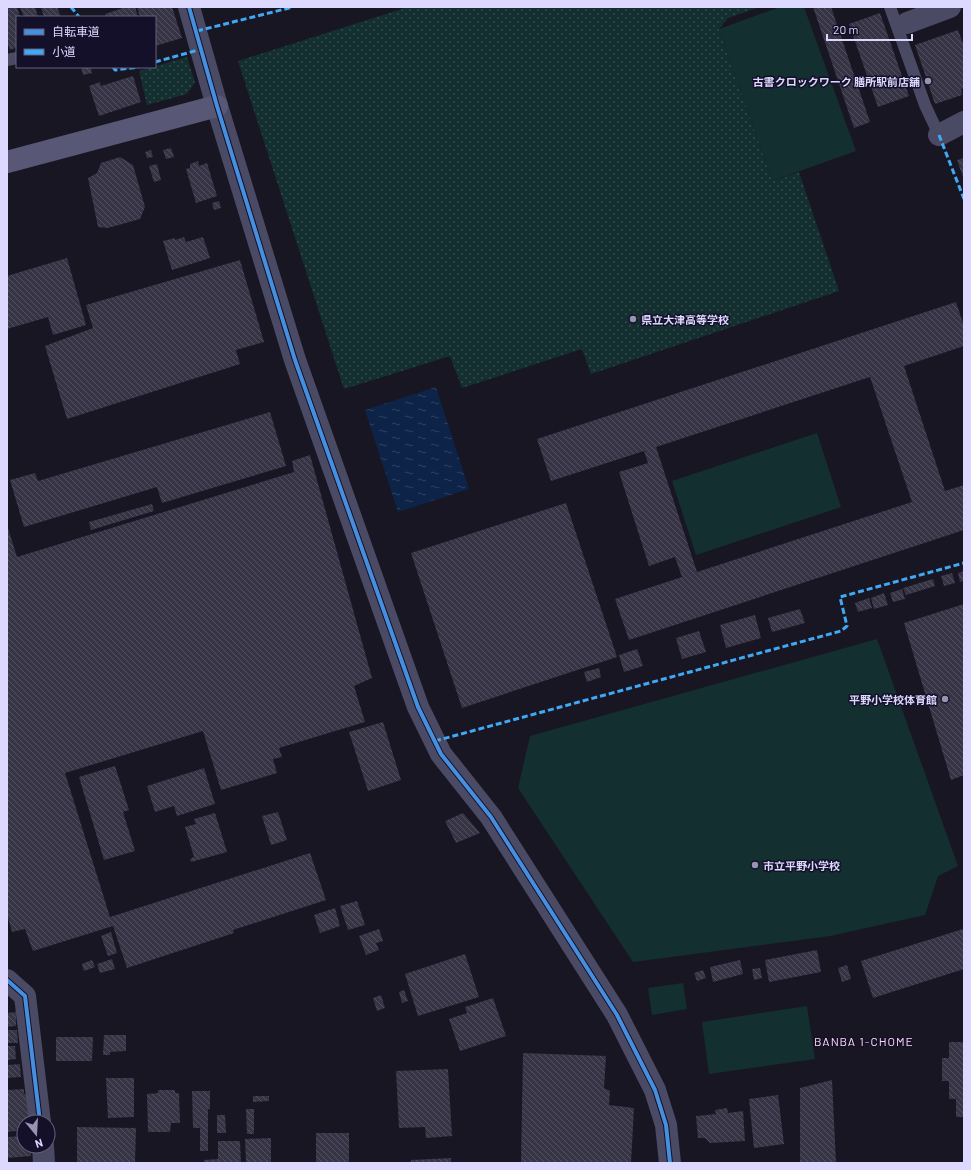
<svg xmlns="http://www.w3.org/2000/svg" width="971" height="1170" font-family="Barlow,'Noto Sans JP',sans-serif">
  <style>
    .grass { fill: #142f30 }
    .park { fill: url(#park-dots) }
    .water { fill: url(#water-ripples) }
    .building { fill: url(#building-back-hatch); fill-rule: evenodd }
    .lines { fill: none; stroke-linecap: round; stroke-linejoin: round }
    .lane { stroke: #4b4a64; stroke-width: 12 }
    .street { stroke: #4b4a64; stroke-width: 22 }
    .secondary { stroke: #595776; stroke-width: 22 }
    .quiet { stroke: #3fa9f5; stroke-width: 3; stroke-dasharray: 6 3; stroke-linecap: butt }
    .cycleway-casing { stroke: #141029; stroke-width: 6 }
    .cycleway { stroke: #468fdf; stroke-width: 4 }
    .poi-dot { fill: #9794b2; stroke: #141029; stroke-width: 1.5 }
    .labels { text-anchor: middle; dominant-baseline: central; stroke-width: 3; stroke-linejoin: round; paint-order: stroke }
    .poi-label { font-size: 11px; font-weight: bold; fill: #dcd8ff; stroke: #141029; text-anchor: end }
    .neighbourhood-label { font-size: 12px; letter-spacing: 1px; fill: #ffdaf2; stroke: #141029 }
  </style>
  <defs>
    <pattern id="park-dots" width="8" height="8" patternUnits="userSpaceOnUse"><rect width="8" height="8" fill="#142f30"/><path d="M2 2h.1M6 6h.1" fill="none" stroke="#364c4f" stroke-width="1.8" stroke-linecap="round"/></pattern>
    <pattern id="water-ripples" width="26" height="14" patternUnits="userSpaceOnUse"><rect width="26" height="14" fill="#0d2348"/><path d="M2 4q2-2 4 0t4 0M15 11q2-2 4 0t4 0" fill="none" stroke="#304263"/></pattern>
    <pattern id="building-back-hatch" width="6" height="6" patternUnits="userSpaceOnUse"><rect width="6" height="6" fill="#363445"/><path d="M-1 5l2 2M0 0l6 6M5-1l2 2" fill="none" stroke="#525161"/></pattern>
  </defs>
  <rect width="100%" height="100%" fill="#181623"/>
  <!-- grass -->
  <path class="grass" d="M780,7H804L856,151L772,181L719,29Z
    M817,433L841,507L696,555L672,481Z
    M877,639L958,866L938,876L925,915L830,936L633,962L518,788L530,736Z
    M683,983L687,1009L652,1015L648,988Z
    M807,1006L815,1059L709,1074L702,1022Z"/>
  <!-- park -->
  <path class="park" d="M408,7H760L728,18L719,29L772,181L799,172L839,291L591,374L582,349L462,388L450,356L344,389L238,61Z
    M187,57L195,82L187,94L147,105L139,71Z"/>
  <!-- water -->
  <path class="water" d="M436,387L469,489L398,512L365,410Z"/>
  <!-- building -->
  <path class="building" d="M13,7H17L20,17H17V47L10,50L7,41V9Z
    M20,7H35L38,17H24Z
    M41,7H57L61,17H44Z
    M126,7H135L138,17H106L105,14Z
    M137,7H172L182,38L155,46V17H140Z
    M813,7H831L870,122L854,128Z
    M880,13L909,96L878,107L849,24Z
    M958,30L964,46V88L961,89L962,95L935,104L915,45Z
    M81,67H91L92,73L83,75Z
    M133,76L141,102L99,116L89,86L100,82L101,86Z
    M171,148L174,157L166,159L163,150Z
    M151,150L153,157L147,158L145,152Z
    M120,157L133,165L145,207L140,219L108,228L98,227L88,178L97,173L101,163Z
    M964,158V176L963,177L957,160Z
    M198,161L199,166L207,163L217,196L196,203L186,169L190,168V164Z
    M157,164L161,180L154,182L149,166Z
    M219,201L221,208L214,210L212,203Z
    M184,237L186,242L203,237L210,258L172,270L163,241L175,238V240Z
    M67,258L86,325L53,335L48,317L7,329V276Z
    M240,260L264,342L236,350L240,364L67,419L45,346L93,328L86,305Z
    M956,302L964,326V346L904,366L945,491L964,485V530L629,640L615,599L682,577L675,557L649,566L619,472L648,463L644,451L551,481L537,439ZM870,377L912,502L697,572L656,447Z
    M270,412L286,466L162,503L157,487L24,527L10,480L35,473L38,481Z
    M310,455L372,678L354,686L365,722L279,748L282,757L273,759L277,773L221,790L203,731L65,773L110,917L310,853L326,900L233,930L234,933L127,968L113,926L33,951L25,929L12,932L7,914V525L17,557L294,472L292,461Z
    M566,503L617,657L462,708L411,553Z
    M152,504L154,511L91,530L89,522Z
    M964,571V581L960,582L958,573Z
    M952,573L955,583L944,586L941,576Z
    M933,579L935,586L906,595L903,588Z
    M902,589L905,599L893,602L890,593Z
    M884,593L888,605L874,609L871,598Z
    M869,598L872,608L858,612L855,603Z
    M964,604V775L951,780L904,623Z
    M800,609L805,623L772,632L768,618Z
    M755,615L761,638L726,648L720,625Z
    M699,631L706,652L682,659L676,638Z
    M637,649L643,666L624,672L619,655Z
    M599,668L601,677L587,682L584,672Z
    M383,722L401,780L368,791L349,732Z
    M115,766L129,810L123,812L135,851L104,860L79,777Z
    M204,768L215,804L177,816L174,806L155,812L147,786Z
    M278,812L287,840L271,845L262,816Z
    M215,813L227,852L191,862L190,859L194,857L185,827L196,824L194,819Z
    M463,813L480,833L456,843L445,821Z
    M357,901L365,925L348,930L340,906Z
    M335,908L340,926L320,933L314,915Z
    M379,929L383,941L376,943L379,950L366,955L359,936Z
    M963,929L964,969L873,998L861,961Z
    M111,932L117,953L108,956L101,936Z
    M817,950L821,972L769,982L765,960Z
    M465,954L479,997L418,1016L405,974Z
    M112,959L115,969L100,973L97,964Z
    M92,960L95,967L84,971L82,964Z
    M740,960L743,974L713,982L710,967Z
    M847,965L851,979L842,982L838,968Z
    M760,968L762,978L754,980L752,969Z
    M703,970L706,978L697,981L694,973Z
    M404,990L408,1001L402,1003L399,992Z
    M381,995L385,1008L377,1011L373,998Z
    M493,998L506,1036L460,1051L449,1019L467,1013L465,1007Z
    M16,1012V1026L7,1027V1013Z
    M7,1030H17L18,1043H7Z
    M104,1035H126V1051L110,1052V1055H103Z
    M56,1037H93L92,1061H56Z
    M949,1042H964V1117H956V1099H949V1081H942V1058H949Z
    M7,1046H15L16,1059L7,1060Z
    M523,1053L606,1056L604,1088L610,1091L609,1105L634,1108L631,1163H521Z
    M20,1064L21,1077L7,1078V1065Z
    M448,1069L452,1136L426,1138L425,1127L399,1128L396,1071Z
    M106,1078H134V1117L108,1118Z
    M832,1080L836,1163H800V1088Z
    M24,1089V1094L31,1093L32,1122H24V1130L7,1132V1090Z
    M158,1090H175V1093H179L180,1123H171L170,1132H148L147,1094L158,1093Z
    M192,1091H210V1109H208V1151H200V1128H193Z
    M778,1095L784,1144L754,1148L749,1099Z
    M253,1096H269V1101L253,1102Z
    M727,1108L728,1113L743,1111L745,1141L710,1143L705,1138H698L696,1116L716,1114L715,1110Z
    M246,1109H254V1134H247Z
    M217,1115H225L226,1133H217Z
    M77,1127L136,1128L135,1163H77Z
    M316,1133H349V1163H316Z
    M24,1136V1146H31V1156L7,1158V1137Z
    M271,1138V1163H246L245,1139Z
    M218,1141H240L241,1163H204V1160L218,1159Z
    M451,1158V1163H411V1160Z"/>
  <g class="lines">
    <!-- lane -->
    <path class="lane" d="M890,7L925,105L939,135
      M7,60L17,58"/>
    <!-- street -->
    <path class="street" d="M189,7L217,106L295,360L418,707L441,754L491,817L617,1015L655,1090L666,1125L670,1163
      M907,23L950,7
      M939,135L964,122
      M7,980L25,996L40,1122
      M43,1146L44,1163"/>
    <!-- secondary -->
    <path class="secondary" d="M7,162L217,106"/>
    <!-- quiet -->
    <path class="quiet" d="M71,7L79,17
      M197,31L293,7
      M155,62L202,49
      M113,67L115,70L139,67
      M939,135L964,199
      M435,741L841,631L847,626L840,597L964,563"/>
    <!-- cycleway casing -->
    <g class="cycleway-casing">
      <path id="cycleway" d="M189,7L217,106L295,360L418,707L441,754L491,817L617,1015L655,1090L666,1125L670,1163
        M7,980L25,996L40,1122"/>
    </g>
    <!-- cycleway -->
    <use href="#cycleway" class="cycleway"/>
  </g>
  <!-- markers -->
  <g class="poi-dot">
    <circle cx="928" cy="81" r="4"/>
    <circle cx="633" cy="319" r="4"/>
    <circle cx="945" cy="699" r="4"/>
    <circle cx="755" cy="865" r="4"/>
  </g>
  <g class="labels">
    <!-- poi labels -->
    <g class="poi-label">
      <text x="920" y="81">古書クロックワーク 膳所駅前店舗</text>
      <text x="641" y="319" text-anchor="start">県立大津高等学校</text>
      <text x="937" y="699">平野小学校体育館</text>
      <text x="763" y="865" text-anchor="start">市立平野小学校</text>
    </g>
    <!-- neighbourhood labels -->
    <g class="neighbourhood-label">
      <text x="864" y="1041">BANBA 1-CHOME</text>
    </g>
  </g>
  <!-- border -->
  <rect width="971" height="1170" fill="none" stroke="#dcd8ff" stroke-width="16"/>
  <!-- legend -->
  <rect x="16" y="16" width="140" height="52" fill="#141029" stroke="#64607f"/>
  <rect x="24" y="29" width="20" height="6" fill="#468fdf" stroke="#64607f"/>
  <text x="52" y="36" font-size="12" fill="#dcd8ff">自転車道</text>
  <rect x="24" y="49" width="20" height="6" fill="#3fa9f5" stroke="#64607f"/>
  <text x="52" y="56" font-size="12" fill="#dcd8ff">小道</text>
  <!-- north arrow -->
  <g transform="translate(36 1134) rotate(162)"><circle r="19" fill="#141029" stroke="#64607f"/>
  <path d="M0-3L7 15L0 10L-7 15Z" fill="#9794b2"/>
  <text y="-6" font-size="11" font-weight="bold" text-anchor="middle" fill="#dcd8ff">N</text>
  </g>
  <!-- scale -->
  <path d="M827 34v6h85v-6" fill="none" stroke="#dcd8ff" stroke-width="2"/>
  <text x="833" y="34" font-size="12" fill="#dcd8ff" stroke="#141029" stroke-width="3" paint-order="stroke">20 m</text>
</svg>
